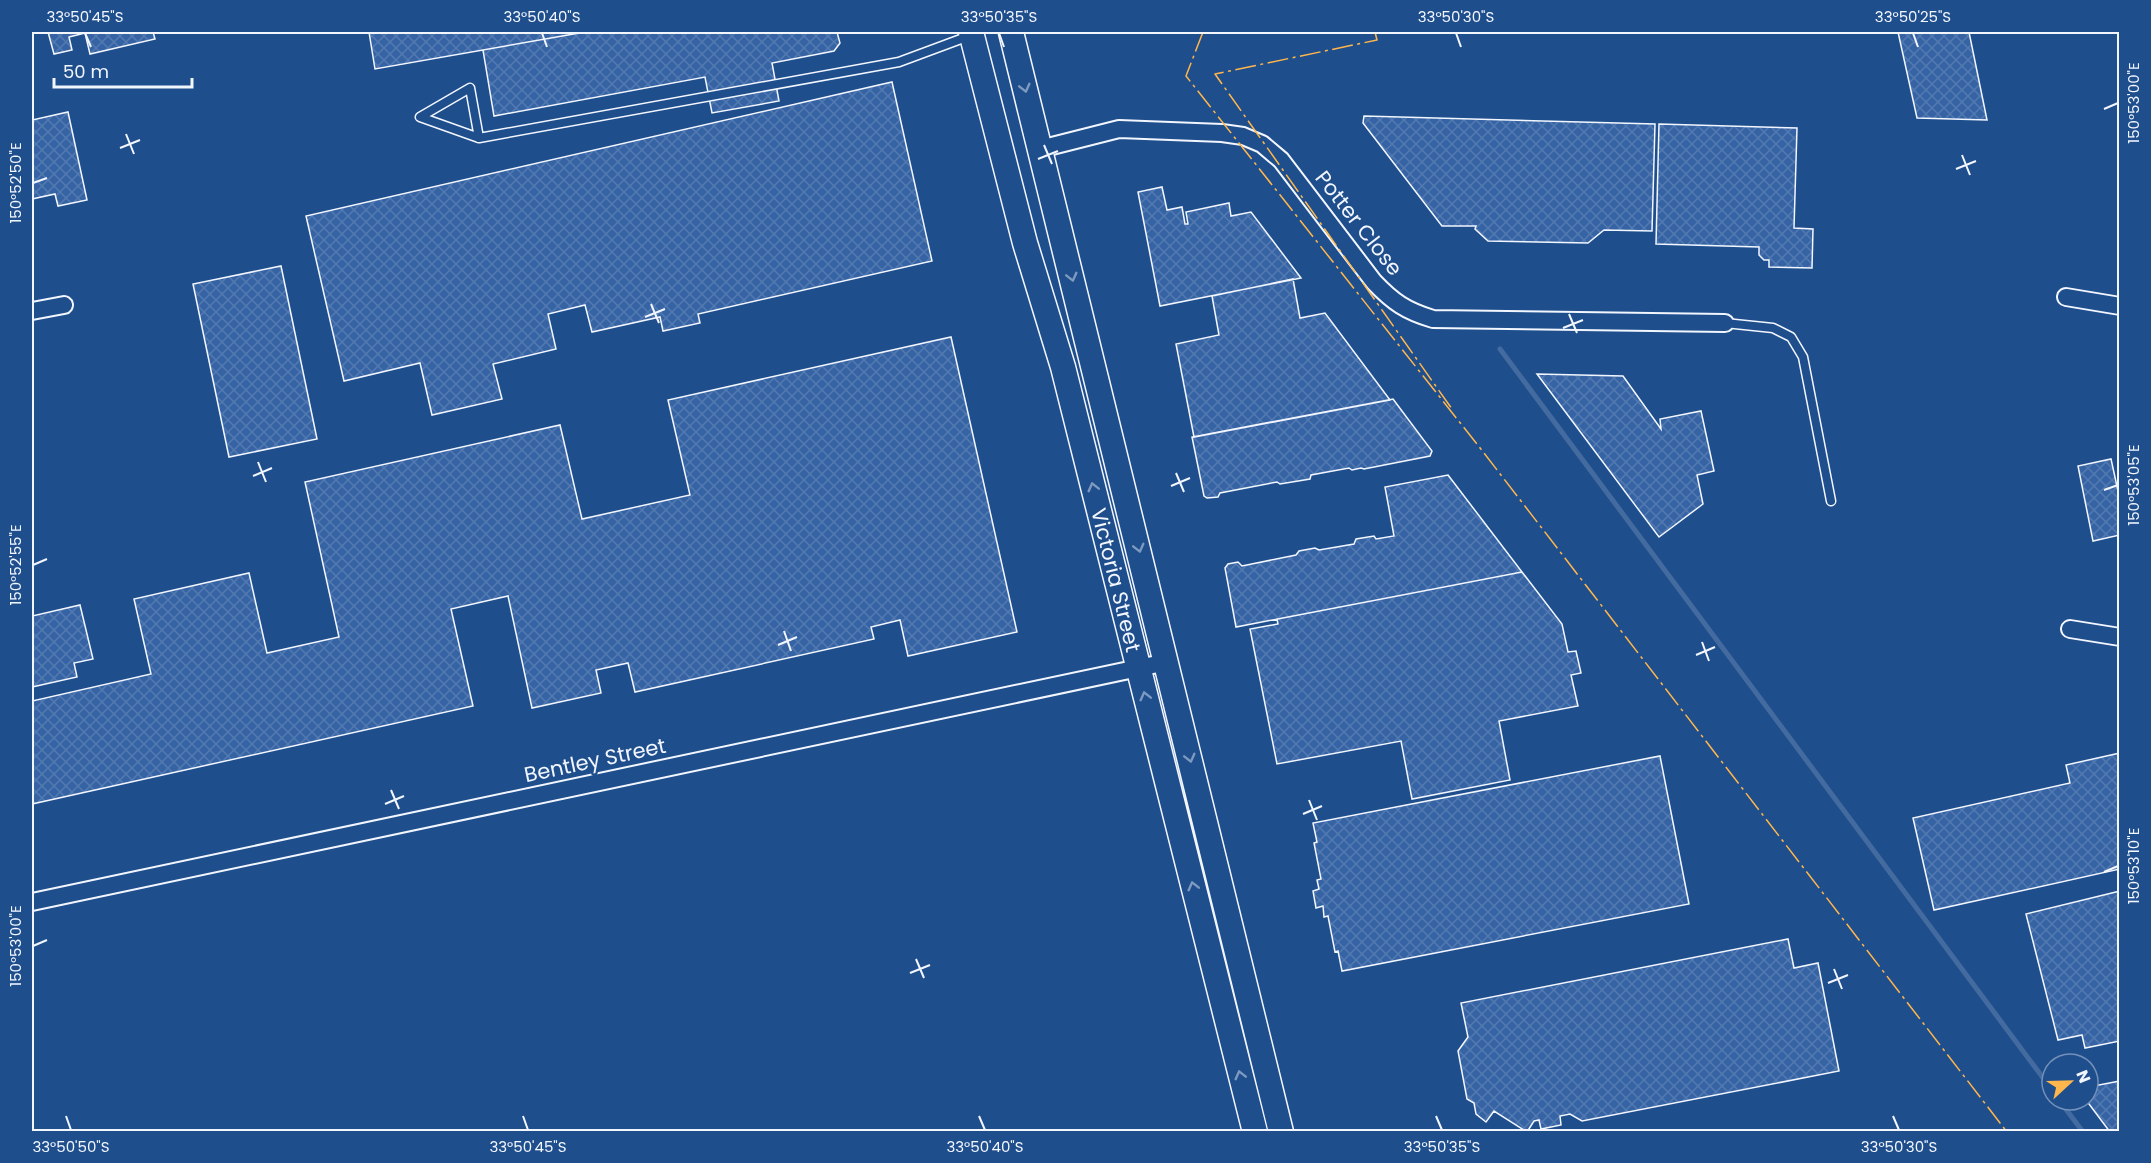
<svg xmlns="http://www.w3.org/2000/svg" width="2151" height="1163" font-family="Poppins,sans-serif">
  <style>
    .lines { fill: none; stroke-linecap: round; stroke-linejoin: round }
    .stream { stroke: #446ba0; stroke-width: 5 }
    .building { fill: url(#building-cross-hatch); stroke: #f2f6ff; stroke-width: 1.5 }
    .service-casing { stroke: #f2f6ff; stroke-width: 11 }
    .minor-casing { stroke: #f2f6ff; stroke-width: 20 }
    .secondary-casing { stroke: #f2f6ff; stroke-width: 27 }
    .service { stroke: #1f4e8c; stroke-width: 8 }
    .minor { stroke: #1f4e8c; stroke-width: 16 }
    .secondary { stroke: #1f4e8c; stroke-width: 24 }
    .power { stroke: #ffb74d; stroke-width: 1.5; stroke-dasharray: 21 4.5 3 4.5; stroke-linecap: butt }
    .oneway { stroke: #7e9ac0 }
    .ticks { fill: none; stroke: #f2f6ff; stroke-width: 2 }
    .labels { text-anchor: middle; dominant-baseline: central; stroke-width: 4.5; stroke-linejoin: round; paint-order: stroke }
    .street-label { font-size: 21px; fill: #f2f6ff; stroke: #1f4e8c }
    .neatline { fill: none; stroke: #f2f6ff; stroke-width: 2 }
    .ticks-label { font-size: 15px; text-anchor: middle; fill: #f2f6ff }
  </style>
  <defs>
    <pattern id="building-cross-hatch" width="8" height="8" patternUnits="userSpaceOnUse" patternTransform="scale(1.5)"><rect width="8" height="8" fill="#3563a3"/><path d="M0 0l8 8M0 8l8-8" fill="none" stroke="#537ab1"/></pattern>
  </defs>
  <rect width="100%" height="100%" fill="#1f4e8c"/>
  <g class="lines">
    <!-- stream -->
    <path class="stream" d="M1500,349L2052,1090
      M2059,1100L2083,1132"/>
  </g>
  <!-- building -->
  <path class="building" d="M48,32H153L155,39L90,54L85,33L69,37L72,50L54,54Z
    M369,32H585L375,69Z
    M585,32H837L840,43L834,51L772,63L779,101L712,113L705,77L494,116L483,50Z
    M1898,32H1969L1987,120L1917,118Z
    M892,82L932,261L698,314L700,323L663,331L660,317L592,332L585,305L548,314L556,349L493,364L502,399L432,415L420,363L344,381L306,216Z
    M68,112L87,200L58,206L55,194L32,199V120Z
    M1364,116L1655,124L1652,231L1604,230L1588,243L1488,241L1475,229L1476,226H1442L1363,123Z
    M1659,124L1797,128L1794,228L1813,229L1812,268L1769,267V260H1764L1759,255V247L1656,244Z
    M1162,187L1167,210L1182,207L1185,224H1188L1186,212L1229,203L1231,216L1251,212L1301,278L1160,306L1138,192Z
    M281,266L317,439L229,457L193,284Z
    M1293,279L1300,318L1325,313L1390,400L1194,437L1176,344L1219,335L1212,296Z
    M951,337L1017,632L908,656L900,620L871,627L874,639L635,692L628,663L596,670L601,693L532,708L508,596L451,609L473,706L32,804V701L151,674L134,599L249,573L267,653L339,637L305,482L560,425L582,519L690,495L668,400Z
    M1537,374L1623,376L1661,429L1660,419L1701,411L1714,471L1697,475L1703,504L1659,537Z
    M1393,399L1432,451L1430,456L1364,469L1361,468L1352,470L1349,468L1311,475L1310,479L1280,484L1277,482L1220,493L1218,497L1207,498L1204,496L1192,437Z
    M2111,459L2120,500V535L2093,541L2078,466Z
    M1448,475L1522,572L1236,627L1225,568L1228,564L1238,562L1242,566L1296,555L1299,551L1315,548L1319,550L1354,544L1356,539L1374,536L1376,539L1394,536L1385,487Z
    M1522,572L1562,624L1568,652L1576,651L1581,673L1571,675L1578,706L1499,721L1510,780L1412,799L1401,741L1277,764L1250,629L1278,624L1277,619Z
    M80,605L93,659L74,663L77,677L32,687V616Z
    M2120,753V869L1934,910L1913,818L2070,783L2066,765Z
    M1660,756L1689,904L1342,971L1338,951L1335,952L1328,916L1324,917L1323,906L1316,908L1313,891L1319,889L1317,880L1321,879L1314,843L1317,842L1313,823Z
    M2120,891V1041L2085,1048L2082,1035L2058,1040L2026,914Z
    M1788,939L1794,968L1818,963L1839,1071L1582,1121L1570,1114L1560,1116L1561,1125L1541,1129L1539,1120L1534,1121L1527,1132L1494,1111L1486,1122L1476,1114L1474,1103L1467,1099L1458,1051L1468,1037L1461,1003Z
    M2120,1081V1132H2110L2086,1100H2088V1087Z"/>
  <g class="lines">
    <!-- service casing -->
    <g class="service-casing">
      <path id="service" d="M479,138L420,117L470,88L479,138L899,62L969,36
        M1725,323L1773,328L1791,337L1803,357L1831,501"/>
    </g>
    <!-- minor casing -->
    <g class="minor-casing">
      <path id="minor" d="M1040,149L1119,129L1222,133L1243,136L1262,144L1281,160L1374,282C1393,302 1406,311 1433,319L1725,323
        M2066,297L2120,306
        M32,311L64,305
        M2070,629L2120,637
        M32,902L1167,662"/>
    </g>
    <!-- secondary casing -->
    <g class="secondary-casing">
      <path id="secondary" d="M971,32L1025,243L1063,367L1255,1132
        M1011,32L1281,1132"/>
    </g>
    <!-- service -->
    <use href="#service" class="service"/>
    <!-- minor -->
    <use href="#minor" class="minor"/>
    <!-- secondary -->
    <use href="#secondary" class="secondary"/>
    <!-- power -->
    <path class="power" d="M1203,32L1186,76L1484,453L2007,1132
      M1375,32L1377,40L1215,74L1452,409"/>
  </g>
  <!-- one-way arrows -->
  <defs><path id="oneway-chevron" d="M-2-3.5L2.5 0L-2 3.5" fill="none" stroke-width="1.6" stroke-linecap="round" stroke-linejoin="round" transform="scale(1.5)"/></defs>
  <g class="oneway">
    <use href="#oneway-chevron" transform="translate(1025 88) rotate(76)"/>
    <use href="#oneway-chevron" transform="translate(1072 277) rotate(76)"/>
    <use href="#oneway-chevron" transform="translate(1093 487) rotate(-104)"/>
    <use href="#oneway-chevron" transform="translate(1139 548) rotate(76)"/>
    <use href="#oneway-chevron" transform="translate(1145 696) rotate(-104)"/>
    <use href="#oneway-chevron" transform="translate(1190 758) rotate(76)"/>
    <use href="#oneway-chevron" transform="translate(1193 886) rotate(-104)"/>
    <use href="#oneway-chevron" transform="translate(1240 1075) rotate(-104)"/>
  </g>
  <!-- ticks -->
  <path class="ticks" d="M85,33L91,47M542,33L547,47M999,33L1004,47M1456,33L1461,47M1913,33L1918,47M2104,109L2118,103M126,134L134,154M1044,145L1052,164M120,148L140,140M1962,155L1970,175M1038,159L1058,151M1956,169L1976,161M33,183L47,178M651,304L659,323M1569,314L1577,333M645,317L665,309M1563,328L1583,320M258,462L266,482M1176,473L1184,492M253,476L272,468M1171,486L1190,478M2104,490L2118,485M33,565L47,559M784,631L791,651M1702,642L1709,661M778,645L797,637M1696,655L1715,647M391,790L399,809M1309,800L1317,820M385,804L404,796M1303,814L1322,806M2104,872L2118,866M33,946L47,940M916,959L924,978M1834,969L1842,989M910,973L930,965M1828,983L1848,975M66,1116L71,1130M523,1116L528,1130M979,1116L985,1130M1436,1116L1442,1130M1893,1116L1899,1130"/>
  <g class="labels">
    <!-- street labels -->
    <g class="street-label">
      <text transform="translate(1359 223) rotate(52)">Potter Close</text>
      <text transform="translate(1116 580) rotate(76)">Victoria Street</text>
      <text transform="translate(595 760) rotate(-12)">Bentley Street</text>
    </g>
  </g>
  <!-- border -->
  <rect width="2151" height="1163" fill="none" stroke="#1f4e8c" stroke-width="66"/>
  <!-- north arrow -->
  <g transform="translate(2070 1082) rotate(68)"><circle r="28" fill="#1f4e8c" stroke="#7391ba" stroke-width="1.5"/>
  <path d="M0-4.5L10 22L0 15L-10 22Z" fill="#ffb74d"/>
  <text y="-9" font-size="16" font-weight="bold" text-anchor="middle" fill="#f2f6ff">N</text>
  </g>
  <!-- scale -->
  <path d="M54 78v9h138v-9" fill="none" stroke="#f2f6ff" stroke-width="3"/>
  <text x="63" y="78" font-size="18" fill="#f2f6ff" stroke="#1f4e8c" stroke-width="4.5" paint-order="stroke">50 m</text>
  <rect x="33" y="33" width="2085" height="1097" class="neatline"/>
  <g class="ticks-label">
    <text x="85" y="22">33°50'45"S</text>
    <text x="542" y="22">33°50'40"S</text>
    <text x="999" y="22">33°50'35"S</text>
    <text x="1456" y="22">33°50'30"S</text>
    <text x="1913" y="22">33°50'25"S</text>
    <text transform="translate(2134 103) rotate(-90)" y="5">150°53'00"E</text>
    <text transform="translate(16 183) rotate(-90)" y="5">150°52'50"E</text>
    <text transform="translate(2134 485) rotate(-90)" y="5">150°53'05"E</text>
    <text transform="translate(16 565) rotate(-90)" y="5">150°52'55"E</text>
    <text transform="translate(2134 866) rotate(-90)" y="5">150°53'10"E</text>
    <text transform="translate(16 946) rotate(-90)" y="5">150°53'00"E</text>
    <text x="71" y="1152">33°50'50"S</text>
    <text x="528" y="1152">33°50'45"S</text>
    <text x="985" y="1152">33°50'40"S</text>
    <text x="1442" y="1152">33°50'35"S</text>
    <text x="1899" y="1152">33°50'30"S</text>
  </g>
</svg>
